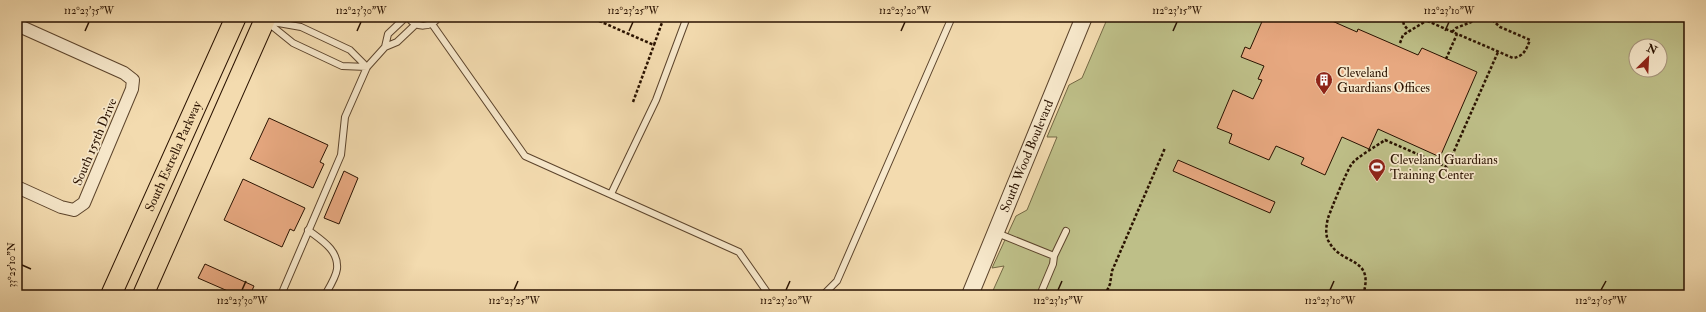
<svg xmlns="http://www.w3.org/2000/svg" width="1706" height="312" font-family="'IM FELL Double Pica',serif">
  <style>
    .green { fill: #bebf88; stroke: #746844; fill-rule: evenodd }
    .building { fill: #e7a880; stroke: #2a1200 }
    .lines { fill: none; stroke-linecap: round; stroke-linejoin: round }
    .service-casing { stroke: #5c442c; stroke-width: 8 }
    .minor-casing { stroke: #5c442c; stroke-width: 14 }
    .tertiary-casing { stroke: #5c442c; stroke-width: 18 }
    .primary-casing { stroke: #2a1200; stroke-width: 22 }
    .path { stroke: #2a1200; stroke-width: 2.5; stroke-dasharray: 3 2; stroke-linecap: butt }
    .service { stroke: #f7e8cb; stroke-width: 6 }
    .minor { stroke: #f7e8cb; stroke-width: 12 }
    .tertiary { stroke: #f7e8cb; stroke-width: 16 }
    .primary { stroke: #f3dbaf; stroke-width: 20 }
    .ticks { fill: none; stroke: #2a1200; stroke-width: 1.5 }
    .labels { text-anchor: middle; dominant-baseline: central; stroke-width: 3.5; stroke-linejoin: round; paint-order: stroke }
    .poi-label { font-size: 13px; fill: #2a1200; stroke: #f7e8cb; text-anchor: start }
    .street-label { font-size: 13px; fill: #2a1200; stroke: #f7e8cb }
    .neatline { fill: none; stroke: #2a1200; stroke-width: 1.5 }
    .ticks-label { font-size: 10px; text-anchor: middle; fill: #2a1200 }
  </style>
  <rect width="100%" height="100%" fill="#f3dbaf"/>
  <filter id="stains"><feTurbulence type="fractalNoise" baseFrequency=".005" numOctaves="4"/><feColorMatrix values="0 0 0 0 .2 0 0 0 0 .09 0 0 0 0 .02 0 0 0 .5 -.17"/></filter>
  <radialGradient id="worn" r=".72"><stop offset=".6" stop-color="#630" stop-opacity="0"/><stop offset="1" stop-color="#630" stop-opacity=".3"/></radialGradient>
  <!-- green -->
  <path class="green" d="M1108,17H1689V295H991L1004,266L992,268L1016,216L1027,210L1057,137H1047L1069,85L1082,78ZM1636,46H1660V70H1636Z"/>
  <!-- building -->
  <path class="building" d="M1264,17H1323L1357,32L1358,29L1418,55L1422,48L1477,72L1440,157L1378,129L1369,149L1342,137L1325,175L1301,164L1304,158L1276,146L1269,160L1229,143L1232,134L1217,128L1233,90L1253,99L1262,80L1258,79L1264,66L1241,57L1245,47L1250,49Z
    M269,118L328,145L320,162L324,164L313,188L250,159Z
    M1178,160L1275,202L1270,213L1173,171Z
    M344,171L358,178L339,224L324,218Z
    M243,179L305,208L294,231L290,229L282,247L224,220Z
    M205,264L254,286L250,295H237L198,278Z"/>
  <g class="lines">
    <!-- service casing -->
    <g class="service-casing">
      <path id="service" d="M408,17C416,29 431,28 439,17
        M267,21L301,27L350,50L367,67
        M267,22L293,43L342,66L367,67
        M432,24L525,156L739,252L769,295
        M385,47L388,34L406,17
        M611,194L656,100L687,17
        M308,230C321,240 339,250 337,269C336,277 329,288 325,295
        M997,233L1054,256L1053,264L1040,295
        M1054,256L1066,231
        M281,295L341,155L345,117L367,67L385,47L397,42L416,24
        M823,295L837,281L952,17"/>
    </g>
    <!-- minor casing -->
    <g class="minor-casing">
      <path id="minor" d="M17,25L124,73L133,80L132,89L84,203L74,210L61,207L17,187"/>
    </g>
    <!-- tertiary casing -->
    <g class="tertiary-casing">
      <g id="tertiary">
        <path id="s1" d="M970,295L1084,17"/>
      </g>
    </g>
    <!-- primary casing -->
    <g class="primary-casing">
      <g id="primary">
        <path id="s2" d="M111,295L236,17"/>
        <path d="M143,295L266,17"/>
      </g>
    </g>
    <!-- path -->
    <path class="path" d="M590,17L654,45L664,17
      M1402,17L1404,25L1409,31
      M1418,17L1513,58C1524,56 1526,50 1530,40L1500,27L1489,17
      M1452,32L1456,28L1484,17
      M1400,43L1403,35L1426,21
      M1446,59L1457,34
      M633,102L654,45
      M1105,295L1110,284L1112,271L1165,148
      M1363,295C1375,256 1342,266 1329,242C1325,236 1326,226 1328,218C1332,207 1345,175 1351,165C1356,157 1377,146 1385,140L1447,167L1498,52"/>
    <!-- service -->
    <use href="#service" class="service"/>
    <!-- minor -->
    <use href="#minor" class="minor"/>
    <!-- tertiary -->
    <use href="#tertiary" class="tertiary"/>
    <!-- primary -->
    <use href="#primary" class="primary"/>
  </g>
  <!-- ticks -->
  <path class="ticks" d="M85,31L89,22M357,31L361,22M629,31L633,22M901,31L905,22M1173,31L1177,22M1445,31L1449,22M22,265L31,269M242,290L246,281M514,290L518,281M786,290L790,281M1058,290L1062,281M1330,290L1334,281M1601,290L1606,281"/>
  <!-- icons -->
  <defs>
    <g id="building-pin" transform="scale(0.9)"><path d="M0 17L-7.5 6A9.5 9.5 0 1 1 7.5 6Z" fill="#8f2418" stroke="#f7e8cb"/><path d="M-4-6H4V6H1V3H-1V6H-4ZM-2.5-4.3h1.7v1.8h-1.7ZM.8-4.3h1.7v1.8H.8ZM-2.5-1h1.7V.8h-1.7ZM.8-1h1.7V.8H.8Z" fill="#fff"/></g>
    <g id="stadium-pin" transform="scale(0.9)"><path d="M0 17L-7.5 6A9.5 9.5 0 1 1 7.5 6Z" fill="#8f2418" stroke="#f7e8cb"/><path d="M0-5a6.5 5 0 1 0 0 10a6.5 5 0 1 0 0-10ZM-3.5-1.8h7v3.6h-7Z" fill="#fff"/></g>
  </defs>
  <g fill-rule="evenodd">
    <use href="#building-pin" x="1324" y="80"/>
    <use href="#stadium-pin" x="1377" y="167"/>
  </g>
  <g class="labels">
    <!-- poi labels -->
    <g class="poi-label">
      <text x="1337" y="73">Cleveland<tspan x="1337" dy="15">Guardians Offices</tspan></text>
      <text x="1390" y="160">Cleveland Guardians<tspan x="1390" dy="15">Training Center</tspan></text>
    </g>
    <!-- street labels -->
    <g class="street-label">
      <text transform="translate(95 142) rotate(-67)">South 155th Drive</text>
      <text stroke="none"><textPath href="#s2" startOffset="152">South Estrella Parkway</textPath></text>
      <text stroke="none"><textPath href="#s1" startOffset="150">South Wood Boulevard</textPath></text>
    </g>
  </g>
  <!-- margin -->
  <rect width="1706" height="312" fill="none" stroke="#f3dbaf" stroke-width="44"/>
  <!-- north arrow -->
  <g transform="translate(1648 58) rotate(24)"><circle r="19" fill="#f7e8cb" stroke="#a5927a"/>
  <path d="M0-3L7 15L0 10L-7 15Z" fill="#8f2418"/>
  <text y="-6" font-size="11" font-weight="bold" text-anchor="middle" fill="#2a1200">N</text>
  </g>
  <rect x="22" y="22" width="1662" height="268" class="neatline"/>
  <g class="ticks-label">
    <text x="89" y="14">112°23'35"W</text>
    <text x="361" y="14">112°23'30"W</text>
    <text x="633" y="14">112°23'25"W</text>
    <text x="905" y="14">112°23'20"W</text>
    <text x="1177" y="14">112°23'15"W</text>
    <text x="1449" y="14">112°23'10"W</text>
    <text transform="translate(11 265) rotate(-90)" y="4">33°25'10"N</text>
    <text x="242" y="304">112°23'30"W</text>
    <text x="514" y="304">112°23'25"W</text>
    <text x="786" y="304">112°23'20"W</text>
    <text x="1058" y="304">112°23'15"W</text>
    <text x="1330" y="304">112°23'10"W</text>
    <text x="1601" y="304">112°23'05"W</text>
  </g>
  <rect width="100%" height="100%" filter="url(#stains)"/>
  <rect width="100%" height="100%" fill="url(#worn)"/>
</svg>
